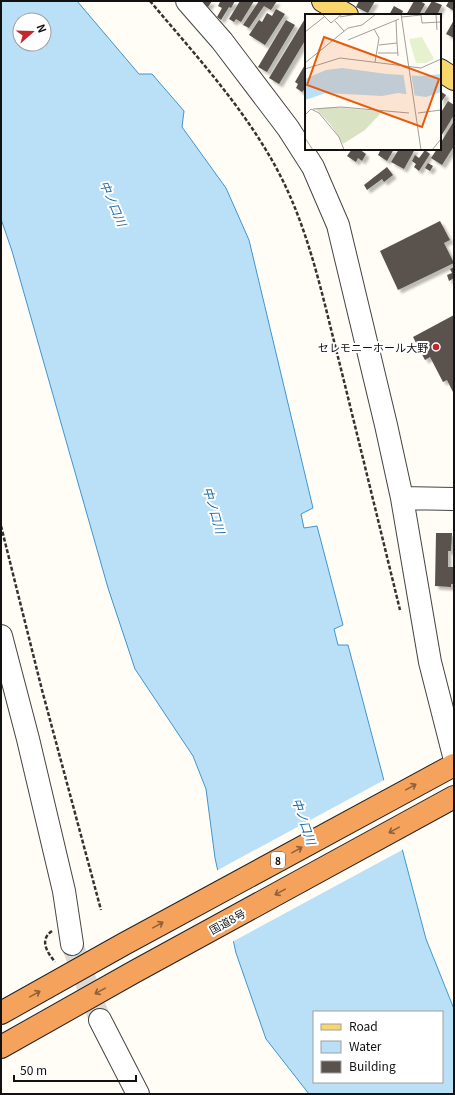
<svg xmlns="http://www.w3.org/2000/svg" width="455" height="1095" font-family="Georgia,'Noto Sans JP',serif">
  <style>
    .water { fill: #b9e0f7; stroke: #3f96cf; fill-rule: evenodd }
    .pier { fill: #fffdf5 }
    .building { fill: #5a524d; filter: url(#shadow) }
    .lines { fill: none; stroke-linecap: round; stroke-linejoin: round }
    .minor-tunnel { stroke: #dbdad3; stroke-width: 22; stroke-dasharray: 22 11; stroke-linecap: butt }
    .minor-casing { stroke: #444; stroke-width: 24 }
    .major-casing { stroke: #222; stroke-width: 24 }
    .highway-casing { stroke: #222; stroke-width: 24 }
    .path { stroke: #333; stroke-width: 2.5; stroke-dasharray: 4 2; stroke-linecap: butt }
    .minor { stroke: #fff; stroke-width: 22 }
    .major { stroke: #f9d66b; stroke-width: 22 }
    .highway { stroke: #f5a25d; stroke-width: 22 }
    .oneway { stroke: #8e613b }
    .poi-dot { fill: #c4262e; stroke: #fff; stroke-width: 1.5 }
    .labels { text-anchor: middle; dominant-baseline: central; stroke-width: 4; stroke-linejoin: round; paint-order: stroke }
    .shield { fill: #fff; stroke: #585858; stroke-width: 1 }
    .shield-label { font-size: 10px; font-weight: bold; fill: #111 }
    .poi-label { font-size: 11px; fill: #111; stroke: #fff; text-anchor: end }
    .street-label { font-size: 11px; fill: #111; stroke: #fff }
    .water-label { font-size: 12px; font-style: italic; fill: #1768a6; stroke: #fff }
    .inset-road { fill: none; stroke: #a09f9a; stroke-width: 1 }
    .view { fill: #e8590c; fill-opacity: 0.15; stroke: #e8590c; stroke-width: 2 }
    .inset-edge { fill: none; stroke: #111; stroke-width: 2 }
  </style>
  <defs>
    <filter id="shadow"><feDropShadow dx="3.5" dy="3.5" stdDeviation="1" flood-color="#0004"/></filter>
  </defs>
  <rect width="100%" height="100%" fill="#fffdf5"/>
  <!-- water -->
  <path class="water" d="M1,1H77L139,74H152L184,111L182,127L226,188L249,240L313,508L301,514L304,528L317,526L343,625L334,629L338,645H348L426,939L454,1009V1094H309L266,1039L236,953L215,858L206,789L193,756L135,669L108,588L12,251L1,219ZM20,20H44V44H20ZM314,1012H442V1082H314Z"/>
  <!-- pier -->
  <path class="pier" d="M386,779L404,849L232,942L216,871Z"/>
  <!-- building -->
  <path class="building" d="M199,1H212L208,7Z
    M217,1H235L231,8L229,7L221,20L217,17L222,8L218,6L220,2Z
    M240,1H254L241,22L236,19L234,22L229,19Z
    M259,1H277L271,10L264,6L249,28L243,25Z
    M359,1H375L368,13L356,7Z
    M414,1H420L425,4L419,15H406Z
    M432,1L442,5L437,15H423Z
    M449,1H454V11L446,6Z
    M394,6L403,11L401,15H389Z
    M276,9L285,14L265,45L249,35L259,20L262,22L267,13L272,16Z
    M306,17V39L279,84L269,78Z
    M286,20L295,25L267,72L258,67Z
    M454,20V38L446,34Z
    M306,63V88L302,92L296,88L298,84L295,82Z
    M440,91L446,95L440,104Z
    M448,101L454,105V115L440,138V114Z
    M454,121V146L442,165L431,158L437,149H440V144Z
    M352,149H359L366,154L362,161L358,158L356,162L347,156Z
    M381,149H394L387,161L378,155Z
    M399,149H415L404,169L391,162Z
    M425,150L430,154L419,171L414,167L416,164L412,161L415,155L419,158Z
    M428,163L433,166L430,171L425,168Z
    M387,167L393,175L384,182L382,179L367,190L364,185Z
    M440,221L450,240L444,243L454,263L398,290L380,251Z
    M454,267V278L449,281L447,275L452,273L450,269Z
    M454,315V394L447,380L443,382L430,357L425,360L413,337Z
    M436,533H452L451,551H448V567H454V584H451V587L435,586Z"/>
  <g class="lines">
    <!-- minor-tunnel -->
    <path class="minor-tunnel" d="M72,944L100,1020"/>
    <!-- minor casing -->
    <g class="minor-casing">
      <path id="minor" d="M187,1L222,41L288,128L313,167L338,225L386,425L402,498L430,662L454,756
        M402,498L454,499
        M1,636L28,739L64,891L72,944
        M100,1020L138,1094"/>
    </g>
    <!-- major casing -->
    <g class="major-casing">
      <path id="major" d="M323,1L347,15
        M440,70L454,79"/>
    </g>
    <!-- highway casing -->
    <g class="highway-casing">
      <path id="highway" d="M1,1013L124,944L454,765
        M1,1047L134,972L454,797"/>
    </g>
    <!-- path -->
    <path class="path" d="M150,1C197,57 249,113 282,179C311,237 324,303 340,365C360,446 380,528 400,610
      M1,526L42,690L101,910
      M52,931C39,940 47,952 55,962"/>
    <!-- minor -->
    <use href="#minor" class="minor"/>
    <!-- major -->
    <use href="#major" class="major"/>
    <!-- highway -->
    <use href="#highway" class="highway"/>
  </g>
  <!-- one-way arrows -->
  <defs><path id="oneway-shaft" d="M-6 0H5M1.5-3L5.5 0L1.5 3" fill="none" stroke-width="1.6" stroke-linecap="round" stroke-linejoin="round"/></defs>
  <g class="oneway">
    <use href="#oneway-shaft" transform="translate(411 787) rotate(-29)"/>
    <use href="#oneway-shaft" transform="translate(394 830) rotate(151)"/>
    <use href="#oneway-shaft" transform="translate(297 850) rotate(-29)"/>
    <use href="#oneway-shaft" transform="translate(280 892) rotate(151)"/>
    <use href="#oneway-shaft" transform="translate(158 925) rotate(-29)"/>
    <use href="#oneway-shaft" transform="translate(100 991) rotate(151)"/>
    <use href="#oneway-shaft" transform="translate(35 994) rotate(-29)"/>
  </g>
  <!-- markers -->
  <circle class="poi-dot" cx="436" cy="347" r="4"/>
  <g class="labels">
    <!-- shield labels -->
    <rect class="shield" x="271" y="852" width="14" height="16" rx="3"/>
    <g class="shield-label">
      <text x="278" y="860">8</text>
    </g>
    <!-- poi labels -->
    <g class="poi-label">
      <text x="428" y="347">セレモニーホール大野</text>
    </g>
    <!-- street labels -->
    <g class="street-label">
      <text transform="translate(227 921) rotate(-29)">国道8号</text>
    </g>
    <!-- water labels -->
    <g class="water-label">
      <text transform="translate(114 203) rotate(67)">中ノ口川</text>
      <text transform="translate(215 510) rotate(74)">中ノ口川</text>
      <text transform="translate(305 821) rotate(71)">中ノ口川</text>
    </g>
  </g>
  <!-- overview -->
  <g transform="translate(305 14)">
    <rect width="136" height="136" fill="#fffdf5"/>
    <path d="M27,93L73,97L75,100L60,116L38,130L26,111L11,95Z" fill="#d9e3c4"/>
    <path d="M117,23L129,45L121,49H111L104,25Z" fill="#e6f2cf"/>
    <path d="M37,54L82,60L117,62L136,60V78L121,83L93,79L77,82L21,79L0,86V65L21,56Z" fill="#b9e0f7"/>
    <path d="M98,58L106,59L110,84L102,83Z" fill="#fffdf5"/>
    <path class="inset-road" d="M17,0L26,9L37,0M96,0L116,136M131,0L132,16M35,3L52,0M97,3L116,1L117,9L136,8M91,6L92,29M30,7L39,17M69,15L74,24L70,48M0,18L19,3M43,26L94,5M74,31L92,29L93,42M73,39H93M0,49L43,14L57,11L71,0M0,55L35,44L116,54L136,45M8,95L36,93L104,99M113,99L136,96M0,101L6,95L14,99L34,123L39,136M0,124L8,136M127,136L136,125"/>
    <path class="view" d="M19,23L134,65L117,113L2,71Z"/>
    <rect width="136" height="136" class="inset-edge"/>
  </g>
  <!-- border -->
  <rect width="455" height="1095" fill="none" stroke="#111111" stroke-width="4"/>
  <!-- legend -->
  <rect x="313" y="1011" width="130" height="72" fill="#ffffff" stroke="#a0a0a0"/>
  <rect x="321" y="1024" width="20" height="6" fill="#f9d66b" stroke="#a0a0a0"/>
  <text x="349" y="1031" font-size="12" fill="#111111">Road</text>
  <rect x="321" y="1041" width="20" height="12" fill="#b9e0f7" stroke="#a0a0a0"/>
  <text x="349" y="1051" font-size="12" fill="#111111">Water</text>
  <rect x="321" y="1061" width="20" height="12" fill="#5a524d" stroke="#a0a0a0"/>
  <text x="349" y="1071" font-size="12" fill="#111111">Building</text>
  <!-- north arrow -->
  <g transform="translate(32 32) rotate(70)"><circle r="19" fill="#ffffff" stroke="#a0a0a0"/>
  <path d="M0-3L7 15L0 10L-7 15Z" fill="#c4262e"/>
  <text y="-6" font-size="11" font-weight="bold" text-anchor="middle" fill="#111111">N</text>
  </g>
  <!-- scale -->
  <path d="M14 1075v6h122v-6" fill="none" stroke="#111111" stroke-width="2"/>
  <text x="20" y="1075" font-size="12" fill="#111111" stroke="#ffffff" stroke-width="3" paint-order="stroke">50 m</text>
</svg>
